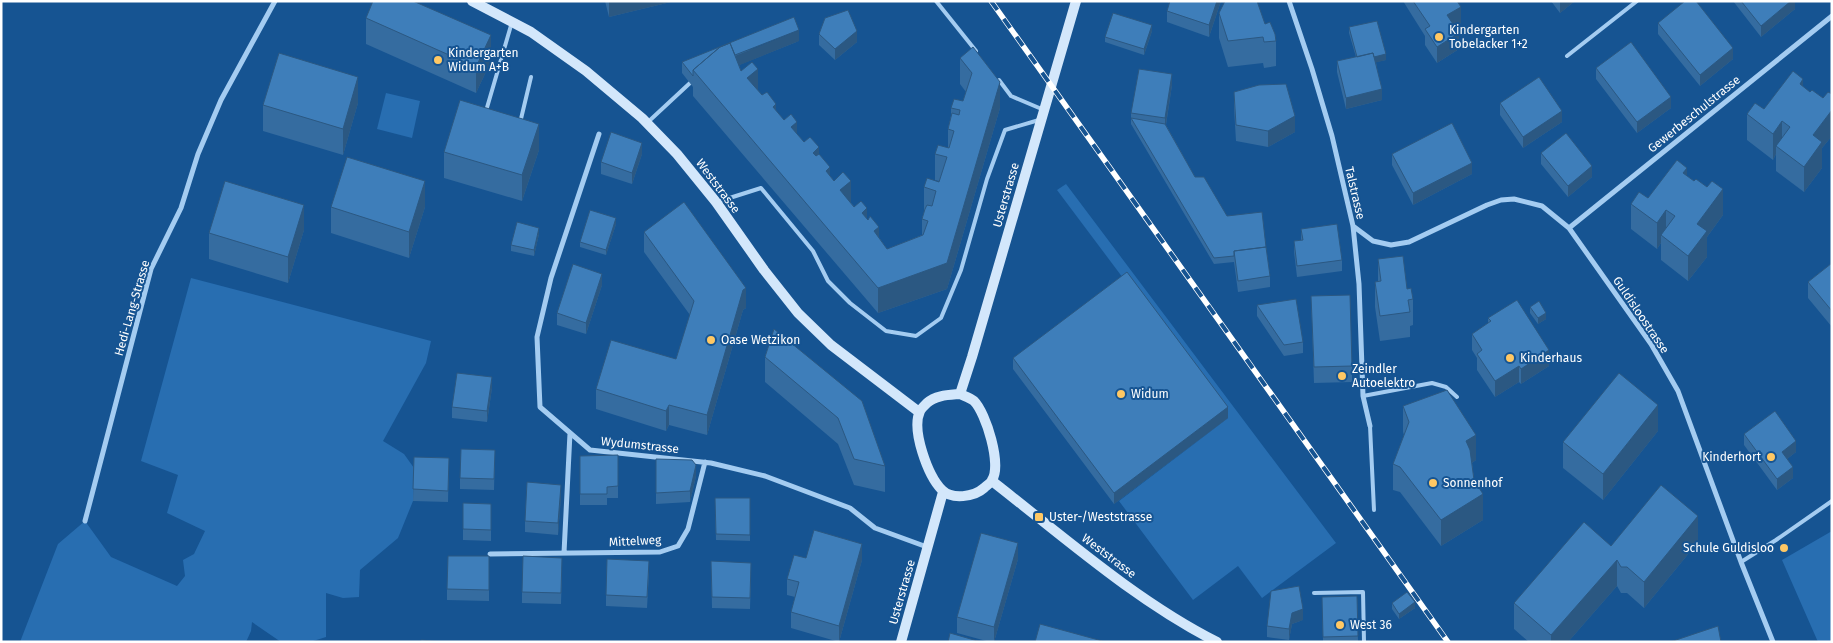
<svg xmlns="http://www.w3.org/2000/svg" width="1833" height="643" font-family="'Fira Sans',sans-serif">
  <style>
    .green { fill: #286eb1 }
    .lines { fill: none; stroke-linecap: round; stroke-linejoin: round }
    .lane { stroke: #a4ccf1; stroke-width: 4 }
    .street { stroke: #a4ccf1; stroke-width: 5 }
    .secondary { stroke: #d3e7fb; stroke-width: 10 }
    .rail-casing { stroke: #fff; stroke-width: 5.5 }
    .rail { stroke: #165492; stroke-width: 4; stroke-dasharray: 11; stroke-linecap: butt }
    .wall { fill: #356ca0 }
    .shaded-wall { fill: #2b5882 }
    .building { fill: #3e7eba; stroke: #2b5882 }
    .poi-dot { fill: #ffc864; stroke: #165492; stroke-width: 2 }
    .labels { text-anchor: middle; dominant-baseline: central; stroke-width: 4; stroke-linejoin: round; paint-order: stroke }
    .poi-label { font-size: 12px; fill: #fff; stroke: #165492; text-anchor: start }
    .street-label { font-size: 12px; fill: #fff; stroke: #165492 }
  </style>
  <rect width="100%" height="100%" fill="#165492"/>
  <!-- green -->
  <path class="green" d="M386,93L420,101L412,138L377,129Z
    M1066,184L1336,543L1262,598L1238,566L1193,600L1119,501L1228,418L1057,190Z
    M191,278L431,341L426,363L383,441L404,454L414,468L413,501L398,538L360,570L359,597L343,598L326,593V637L310,642H281L252,622L251,631L246,642H20L58,544L85,521L111,557L177,586L185,576L183,560L194,554L205,531L167,513L178,475L141,461Z
    M1832,531V642H1818L1782,560Z"/>
  <g class="lines">
    <!-- lane -->
    <path class="lane" d="M936,1L976,51
      M1567,56L1637,1
      M999,80L1011,96L1044,110
      M486,111L512,22
      M648,122L690,83
      M520,123L531,77
      M717,202L761,188L813,251L828,281L850,303L886,331L916,336L941,318L961,270L987,179L1005,130L1039,120
      M1363,396L1432,383L1446,387L1457,397
      M1370,426L1374,510
      M1741,562L1776,540L1832,501
      M1314,593L1363,592L1364,642"/>
    <!-- street -->
    <path class="street" d="M1289,1L1312,69L1332,136L1353,226L1359,284L1363,396L1370,426
      M599,134L551,278L537,337L540,407L590,450L711,463L765,476L850,508L875,528L927,547
      M1353,226L1373,241L1391,245L1409,242L1487,205L1501,200L1514,199L1542,206L1569,228L1651,344L1678,391L1741,562L1773,642
      M1569,228L1832,16
      M85,521L151,269L181,208L198,154L221,100L275,1
      M564,553L570,433
      M490,554L660,552L678,546L688,529L705,462"/>
    <!-- secondary -->
    <path class="secondary" d="M472,1L531,32L586,71L642,118L677,154L716,202L764,270L798,313L831,345L919,412
      M960,394L972,357L1076,1
      M960,394C964,396 970,398 974,401C986,413 1002,465 992,480C991,483 986,486 984,488C974,497 952,500 942,490C928,476 911,430 920,411C921,409 925,405 927,403C936,395 949,395 960,394Z
      M992,481C1064,537 1136,601 1217,642
      M901,642L943,492"/>
    <!-- rail casing -->
    <g class="rail-casing">
      <path id="rail" d="M991,1L1448,642"/>
    </g>
    <!-- rail -->
    <use href="#rail" class="rail"/>
  </g>
  <!-- wall -->
  <path class="wall" d="M605,1H675L609,17Z
    M1164,1H1221L1209,37L1167,22V11L1170,3Z
    M1403,1H1457L1461,23L1455,27L1459,49L1437,63L1425,45V36Z
    M1551,1H1575L1560,13Z
    M1733,1H1795V9L1761,37Z
    M1219,13L1265,24L1276,41V66L1264,68L1263,63L1228,67L1219,38Z
    M366,18L491,61L476,93L366,44Z
    M1658,23L1733,59L1700,86L1658,34Z
    M1349,27L1386,60L1376,62L1382,100L1346,109L1337,72V61L1356,57L1349,33Z
    M1152,31L1144,55L1105,42V37Z
    M819,34L857,42L835,60L819,45Z
    M799,41L739,65L741,71L784,120L804,142L819,154L830,176L851,203L867,220L887,249L922,235V219L924,212V187L939,182V181L935,180V154L948,148V129L951,116V108L963,101L966,92L960,84V58L1000,108L947,289L878,313L693,96V87L682,73V62Z
    M1596,68L1671,108L1637,133L1596,79Z
    M1172,85L1166,125L1195,177L1227,216L1266,247L1270,276V287L1238,292L1234,262L1214,264L1131,124V113Z
    M1803,87L1810,92L1823,98L1832,94V136L1822,148V168L1804,192L1776,171V154L1773,160L1747,140V114L1764,109Z
    M1234,92L1295,132L1268,147L1236,141L1234,108Z
    M358,103L343,155L263,131V105Z
    M1500,103L1562,122L1523,148L1500,115Z
    M539,150L522,201L444,178V152Z
    M1541,153L1592,177L1568,197L1541,164Z
    M642,154L632,184L601,174V162Z
    M1392,154L1472,174L1413,205L1392,165Z
    M1687,176L1723,215L1707,237V257L1688,281L1661,260V243L1657,249L1631,229V204L1648,198Z
    M331,207H425L409,258L331,233Z
    M616,224L606,255L580,247V242Z
    M1301,229L1342,260V271L1297,277L1294,252V241L1301,240Z
    M304,230L288,283L209,259V233Z
    M644,232L746,308L743,310L707,435L669,425L666,431L596,409V389L676,359L690,315L644,252Z
    M539,234L534,256L511,251V245Z
    M1378,259L1407,289L1413,299V325L1410,326V337L1380,341L1375,307V282L1378,281Z
    M1832,263V327L1808,298V282Z
    M602,285L586,334L557,325V313Z
    M1311,296L1352,366V382L1314,383Z
    M1257,305L1303,342V353L1284,356L1257,316Z
    M1530,307L1546,319L1538,324L1530,313Z
    M1488,318L1549,366L1521,384L1519,382L1495,397L1477,370V358L1472,350V334L1488,323Z
    M774,329L885,466V492L854,485L838,444L765,382V357Z
    M1013,358L1228,418L1114,504L1013,369Z
    M492,388L487,422L452,418V407Z
    M1403,406L1476,460L1472,463L1474,480L1483,520L1441,546L1400,492L1393,490V464L1404,435L1403,432Z
    M1658,431L1603,500L1563,468V442Z
    M1744,434L1796,452L1787,459L1793,478L1777,490L1744,445Z
    M495,450L494,490L460,489V478Z
    M618,455V498H607V505H580V456Z
    M414,457L449,458L448,502L413,501Z
    M656,459L696,476L690,502L656,504Z
    M561,496L558,535L525,532V521Z
    M715,498H750V541L716,540Z
    M463,503L491,504V541L463,540Z
    M1698,542L1644,608L1627,593H1621L1617,586L1568,642H1529L1514,629V603L1611,546Z
    M489,556V601L447,600V589Z
    M806,558L862,560L839,642L791,628V612L795,597L787,595V579Z
    M1018,559L994,642H990L957,633V617Z
    M711,561L751,574L750,609L712,608Z
    M562,569L561,604L522,603V592Z
    M649,572L647,608L606,606V595Z
    M1357,596L1358,642H1323L1322,597Z
    M1392,603L1415,608L1399,619L1392,609Z
    M1303,620L1292,624L1289,640L1267,637V626Z"/>
  <!-- shaded-wall -->
  <path class="shaded-wall" d="M609,1H675L609,17Z
    M1217,1H1221L1209,37V25Z
    M1560,1H1575L1560,13Z
    M1791,1H1795V9L1761,37V26Z
    M1461,7V23L1447,31V15Z
    M1152,25V31L1144,55V49Z
    M799,30V41L720,73V62Z
    M857,31V42L835,60V49Z
    M1459,33V49L1437,63V47Z
    M491,35V61L476,93V67Z
    M1733,48V59L1700,86V75Z
    M1386,54V60L1358,67V61Z
    M758,69V94L747,78Z
    M1172,74V85L1165,130V118Z
    M358,77V103L343,155V129Z
    M1803,79V105L1800,84Z
    M1000,82V108L947,289L878,313V288L947,263Z
    M1382,89V100L1346,109V98Z
    M1671,97V108L1637,133V122Z
    M776,104V129L773,107Z
    M1832,110V136L1822,148V168L1804,192V167L1813,135Z
    M1562,111V122L1523,148V137Z
    M1295,116V132L1268,147V131Z
    M1782,121V147L1776,146V154L1773,160V134Z
    M797,122V147L791,127Z
    M539,124V150L522,201V175Z
    M642,143V154L632,184V173Z
    M819,147V173L813,153Z
    M1472,163V174L1413,205V193Z
    M1592,166V177L1568,197V186Z
    M830,167V193L826,171Z
    M1687,168V194L1683,173Z
    M425,181V207L409,258V232Z
    M851,181V207L840,190Z
    M1723,189V215L1707,237V257L1688,281V256L1697,224Z
    M304,205V230L288,283V257Z
    M867,208V234L862,213Z
    M1666,210V236L1661,235V243L1657,249V223Z
    M616,218V224L606,255V250Z
    M879,227V253L874,231Z
    M539,228V234L534,256V250Z
    M602,274V285L586,334V323Z
    M746,288V308L743,310L707,435V415L743,290Z
    M1546,313V319L1538,324V318Z
    M1549,350V366L1521,384V369Z
    M1519,366V382L1495,397V381Z
    M492,377V388L487,422V411Z
    M669,405V425L666,431V411Z
    M1658,405V431L1603,500V474Z
    M1228,407V418L1114,504V493Z
    M1476,435V460L1466,467V441Z
    M1796,441V452L1782,463V452Z
    M696,465V476L690,502V491Z
    M1793,467V478L1777,490V479Z
    M561,485V496L558,535V523Z
    M1483,494V520L1441,546V520Z
    M1698,516V542L1644,608V582Z
    M1018,543V559L994,642V627Z
    M862,544V560L839,642V626Z
    M1617,560V586L1568,642H1551V635Z
    M1415,602V608L1399,619V614Z
    M1303,609V620L1292,624L1289,640V629L1292,613Z"/>
  <!-- building -->
  <path class="building" d="M373,1H413L491,35L476,67L366,18Z
    M1170,1H1217L1209,25L1167,11Z
    M1225,1H1257L1265,24L1270,22L1275,34L1276,41L1264,42L1263,37L1228,41L1219,13Z
    M1413,1H1457L1461,7L1447,15L1459,33L1437,47L1425,29L1430,26Z
    M1685,1H1696L1733,48L1700,75L1658,23Z
    M1741,1H1791L1761,26Z
    M848,10L857,31L835,49L819,34L825,18Z
    M1113,13L1152,25L1144,49L1105,37Z
    M794,17L799,30L735,55L730,43L720,47L693,70V76L682,62Z
    M1377,21L1386,54L1374,57L1373,53L1357,57L1349,27Z
    M1631,42L1671,97L1637,122L1596,68Z
    M730,43L741,71L752,62L758,69L747,78L762,95L767,92L776,104L773,107L784,120L791,114L797,122L791,127L804,142L810,137L819,147L813,153L816,156L819,154L830,167L826,171L834,181L843,172L851,181L840,190L854,207L861,201L867,208L862,213L868,220L870,216L879,227L874,231L887,249L923,235L928,221L922,219L925,209L927,205L932,206L936,191L924,187L927,178L939,182L947,157L935,154L938,145L949,148L954,131L948,129L952,113L959,115L960,110L951,108L954,99L963,101L972,73L960,58L973,47L1000,82L947,263L878,288L693,70L720,47Z
    M279,53L358,77L343,129L263,105Z
    M1373,53L1382,89L1346,98L1337,61Z
    M1139,69L1172,74L1165,118L1131,113Z
    M1793,71L1803,79L1800,84L1810,92L1812,90L1823,98L1828,92L1832,94V110L1813,135L1822,142L1804,167L1776,146L1790,127L1782,121L1773,134L1747,114L1755,103L1764,109Z
    M1539,77L1562,111L1523,137L1500,103Z
    M1286,84L1295,116L1268,131L1236,125L1234,92L1259,85Z
    M460,100L539,124L522,175L444,152Z
    M1131,118L1165,124L1195,177H1204L1227,216L1262,212L1266,247L1234,251V256L1214,258Z
    M1452,123L1472,163L1413,193L1392,154Z
    M611,132L642,143L632,173L601,162Z
    M1566,133L1592,166L1568,186L1541,153Z
    M347,157L425,181L409,232L331,207Z
    M1677,160L1687,168L1683,173L1694,181L1696,179L1707,187L1712,181L1723,189L1697,224L1707,231L1688,256L1661,235L1675,216L1666,210L1657,223L1631,204L1639,192L1648,198Z
    M225,181L304,205L288,257L209,233Z
    M684,202L746,288L743,290L707,415L669,405L666,411L596,389L611,340L676,359L694,301L644,232Z
    M590,210L616,218L606,250L580,242Z
    M517,222L539,228L534,250L511,245Z
    M1337,224L1342,260L1297,266L1294,241L1303,240L1301,229Z
    M1266,247L1270,276L1238,281L1234,251Z
    M1403,256L1407,289L1411,288L1413,299L1408,300L1410,312L1380,316L1375,282L1381,281L1378,259Z
    M1832,263V311L1808,282Z
    M573,264L602,274L586,323L557,313Z
    M1127,272L1228,407L1114,493L1013,358Z
    M1350,295L1352,366L1314,367L1311,296Z
    M1296,299L1303,342L1284,345L1257,305Z
    M1517,300L1549,350L1521,369L1519,366L1495,381L1477,354L1482,350L1472,334L1491,321L1488,318Z
    M1539,301L1546,313L1538,318L1530,307Z
    M774,329L862,401L885,466L854,459L838,418L765,357Z
    M457,373L492,377L487,411L452,407Z
    M1619,373L1658,405L1603,474L1563,442Z
    M1447,390L1476,435L1466,441L1470,450L1474,480L1483,494L1441,520L1400,467L1393,464L1409,422L1403,406Z
    M1775,411L1796,441L1782,452L1793,467L1777,479L1744,434Z
    M461,449L495,450L494,479L460,478Z
    M618,455V486L607,487V494H580V456Z
    M414,457L449,458L448,491L413,489Z
    M656,459L692,460L696,465L690,491L656,493Z
    M527,482L561,485L558,523L525,521Z
    M1661,485L1698,516L1644,582L1627,567H1621L1617,560L1551,635L1514,603L1584,522L1611,546Z
    M715,498H750V535L716,534Z
    M463,503L491,504V530L463,529Z
    M814,530L862,544L839,626L791,612L799,582L787,579L794,555L806,558Z
    M981,533L1018,543L994,627L957,617Z
    M448,556H489V590L447,589Z
    M523,556L562,558L561,593L522,592Z
    M607,559L649,561L647,597L606,595Z
    M711,561L751,563L750,598L712,597Z
    M1299,586L1303,609L1292,613L1289,629L1267,626L1271,591Z
    M1407,592L1415,602L1399,614L1392,603Z
    M1357,596L1358,636L1323,637L1322,597Z
    M1040,624L1106,642H1035Z
    M1718,626L1721,642H1670Z
    M950,633L981,642H948Z
    M421,640L444,642H421Z"/>
  <!-- markers -->
  <g class="poi-dot">
    <circle cx="1439" cy="37" r="5"/>
    <circle cx="438" cy="60" r="5"/>
    <circle cx="711" cy="340" r="5"/>
    <circle cx="1510" cy="358" r="5"/>
    <circle cx="1342" cy="376" r="5"/>
    <circle cx="1121" cy="394" r="5"/>
    <circle cx="1771" cy="457" r="5"/>
    <circle cx="1433" cy="483" r="5"/>
    <rect x="1034" y="512" width="10" height="10" rx="2.5"/>
    <circle cx="1784" cy="548" r="5"/>
    <circle cx="1340" cy="625" r="5"/>
  </g>
  <g class="labels">
    <!-- poi labels -->
    <g class="poi-label">
      <text x="1449" y="30">Kindergarten<tspan x="1449" dy="14">Tobelacker 1+2</tspan></text>
      <text x="448" y="53">Kindergarten<tspan x="448" dy="14">Widum A+B</tspan></text>
      <text x="721" y="340">Oase Wetzikon</text>
      <text x="1520" y="358">Kinderhaus</text>
      <text x="1352" y="369">Zeindler<tspan x="1352" dy="14">Autoelektro</tspan></text>
      <text x="1131" y="394">Widum</text>
      <text x="1761" y="457" text-anchor="end">Kinderhort</text>
      <text x="1443" y="483">Sonnenhof</text>
      <text x="1049" y="517">Uster-/Weststrasse</text>
      <text x="1774" y="548" text-anchor="end">Schule Guldisloo</text>
      <text x="1350" y="625">West 36</text>
    </g>
    <!-- street labels -->
    <g class="street-label">
      <text transform="translate(1694 114) rotate(-39)">Gewerbeschulstrasse</text>
      <text transform="translate(718 186) rotate(53)">Weststrasse</text>
      <text transform="translate(1355 193) rotate(77)">Talstrasse</text>
      <text transform="translate(1006 195) rotate(-74)">Usterstrasse</text>
      <text transform="translate(132 308) rotate(-74)">Hedi-Lang-Strasse</text>
      <text transform="translate(1641 315) rotate(56)">Guldisloostrasse</text>
      <text transform="translate(640 445) rotate(6)">Wydumstrasse</text>
      <text transform="translate(635 541) rotate(-3)">Mittelweg</text>
      <text transform="translate(1109 556) rotate(37)">Weststrasse</text>
      <text transform="translate(902 592) rotate(-74)">Usterstrasse</text>
    </g>
  </g>
  <!-- border -->
  <rect width="1833" height="643" fill="none" stroke="#ffffff" stroke-width="5"/>
</svg>
